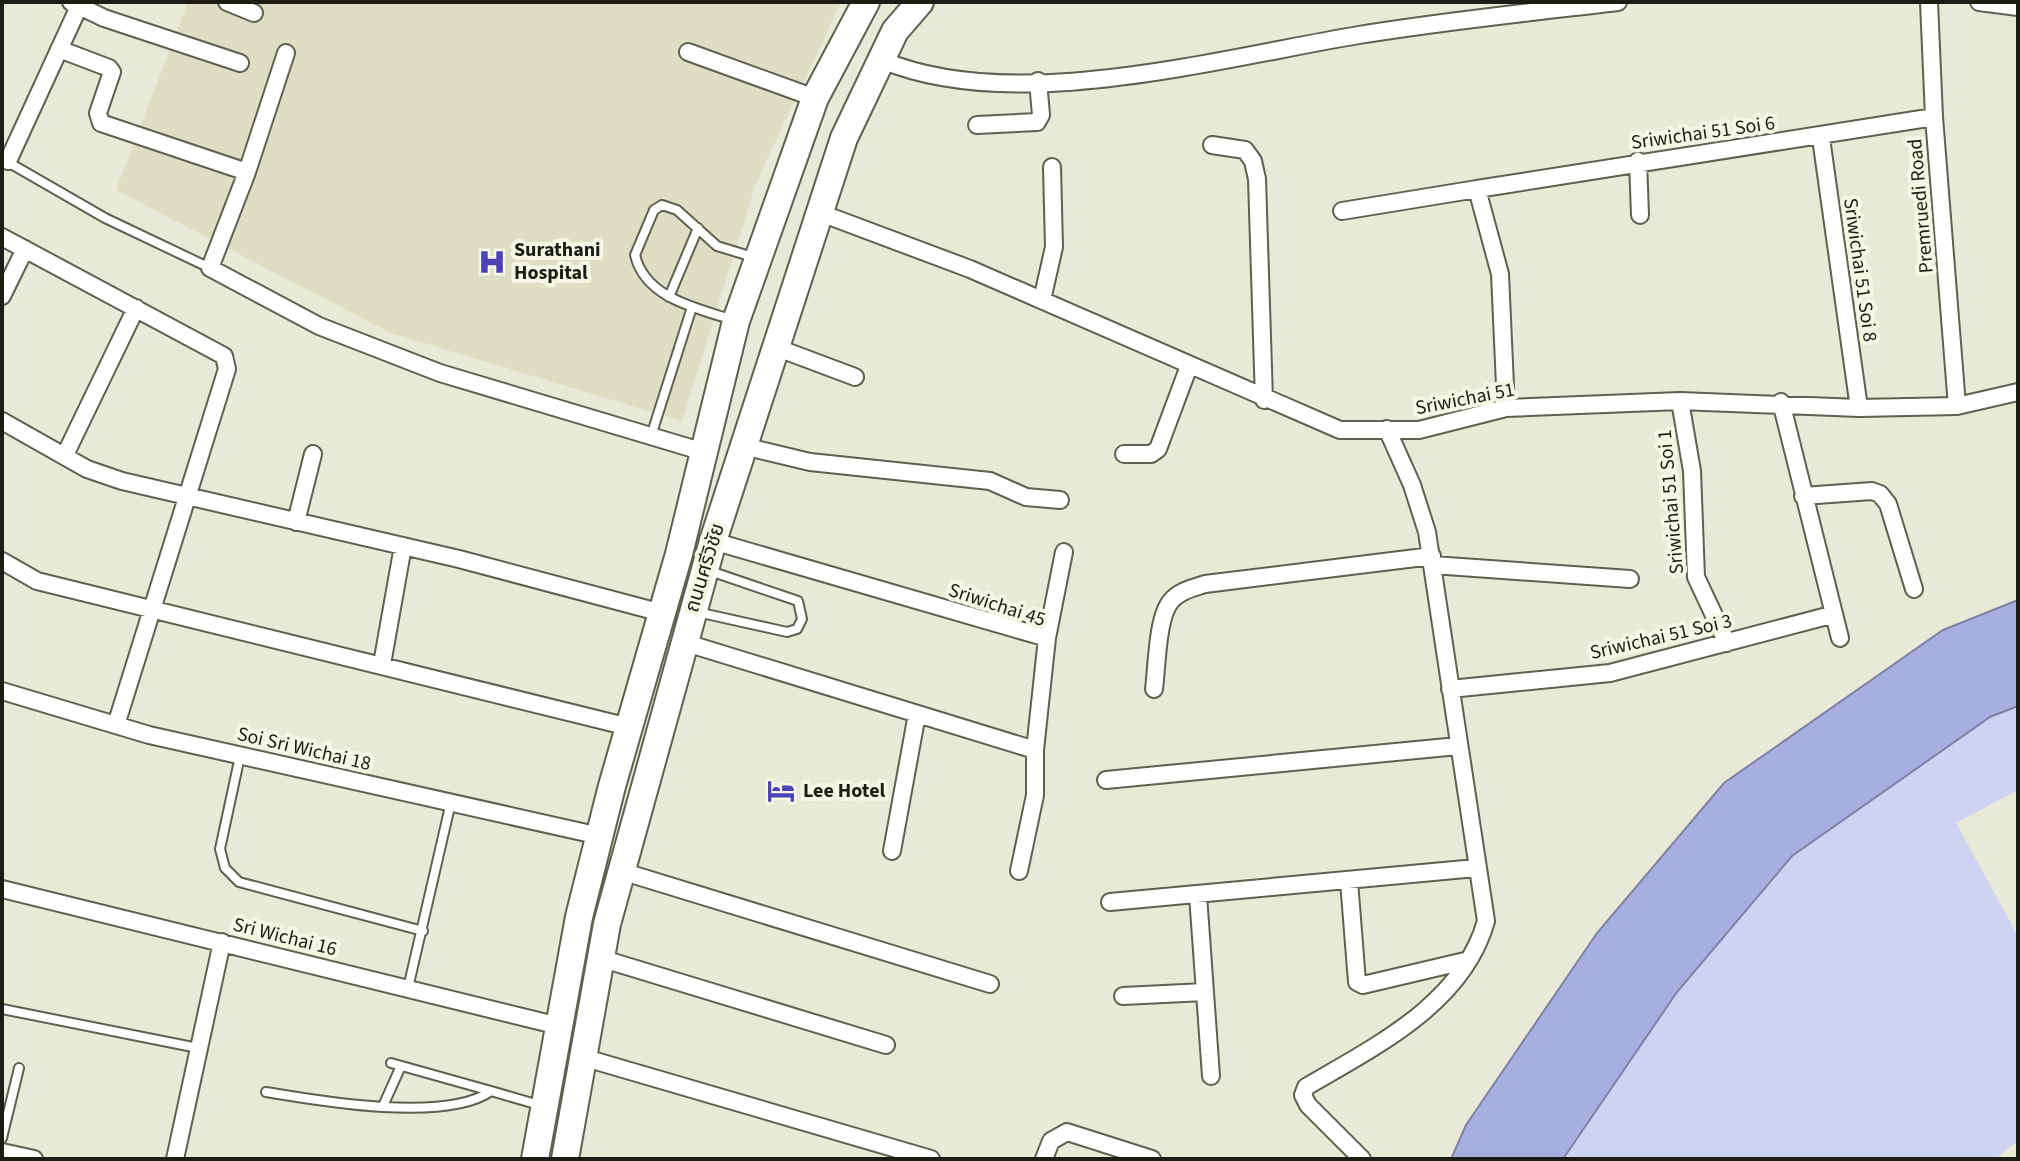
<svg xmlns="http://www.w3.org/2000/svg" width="2020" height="1161" font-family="'Source Sans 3','Noto Sans Thai',sans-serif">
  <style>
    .built { fill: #dddec4 }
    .green { fill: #ced2f3 }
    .water { fill: #a9aee1; stroke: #7f82a4; stroke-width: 2 }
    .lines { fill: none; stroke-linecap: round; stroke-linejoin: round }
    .service-casing { stroke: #606050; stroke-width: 12 }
    .minor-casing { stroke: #606050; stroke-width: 20 }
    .primary-casing { stroke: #606050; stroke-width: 30 }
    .service { stroke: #fff; stroke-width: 8 }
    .minor { stroke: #fff; stroke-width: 16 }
    .primary { stroke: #fff; stroke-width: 26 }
    .labels { text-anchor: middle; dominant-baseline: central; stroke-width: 8; stroke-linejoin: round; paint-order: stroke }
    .street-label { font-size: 20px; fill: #1d1d16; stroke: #f5f6e3 }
    .poi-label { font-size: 20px; font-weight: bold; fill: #1d1d16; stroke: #f5f6e3; text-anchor: start }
  </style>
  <rect width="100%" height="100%" fill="#e8e9d6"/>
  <!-- built -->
  <path class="built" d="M188,2H841L756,183L682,421L391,333L116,190Z"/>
  <!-- green -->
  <path class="green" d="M2018,706V790L1956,823L2018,936V1141L1995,1159H1563L1677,992L1792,856L1990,717Z"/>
  <!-- water -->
  <path class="water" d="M2018,600V706L1990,717L1792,856L1677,992L1563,1159H1451L1466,1125L1597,933L1724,783L1943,630Z"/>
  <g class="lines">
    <!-- service casing -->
    <g class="service-casing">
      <path id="service" d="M6,161L105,218L210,268
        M669,297L698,228
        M733,320C696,308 645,298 635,255L654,210L662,205L677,210L717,246L753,257
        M651,436L692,307
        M697,612L787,632L797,629L802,619L798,601L710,571
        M240,756L220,849L225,868L239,882L423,931
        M408,988L451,802
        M2,1009L198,1048
        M391,1063L491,1091
        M266,1092C319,1101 446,1123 491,1091L539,1105
        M383,1106L401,1066
        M2,1138L19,1068"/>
    </g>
    <!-- minor casing -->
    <g class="minor-casing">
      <path id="minor" d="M71,2L104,18L240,63
        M227,2L254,13
        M1929,2L1934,117L1957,406
        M1979,2L2018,7
        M59,49L109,68L112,72L98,113L101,123L247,172
        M688,52L815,98
        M286,53L247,172L210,268L319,326L440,373L704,452
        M882,60C1015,116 1220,58 1359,35C1445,21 1532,12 1618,2
        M977,125L1037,122L1041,115L1038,81
        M1821,138L1859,408
        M1212,145L1245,150L1253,161L1257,179L1264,400
        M8,161L81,2
        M1638,161L1640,215
        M1342,211L1477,189
        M818,212L970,269L1340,430H1419L1506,408L1680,401L1859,408L1957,406L2018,392
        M2,237L224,356L227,369L116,725
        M2,296L25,249
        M1042,300L1054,247L1052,167
        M775,347L855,377
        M1680,401L1692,471L1696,577L1727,643
        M1781,402L1840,638
        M1506,408L1500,274L1477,189L1934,117
        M2,421L87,469L122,481L459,559L662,613
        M743,446L810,462L990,481L1026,497L1060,500
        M1124,454H1151L1158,449L1189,366
        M65,455L136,308
        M1803,496L1872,491L1880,494L1888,504L1914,589
        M296,522L313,454
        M713,541L1047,638L1035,750V795L1019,871
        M2,561L37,581L629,727
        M1433,565L1630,579
        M1047,638L1064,552
        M683,642L1035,750
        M382,664L403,546
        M1154,689C1157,667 1157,617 1171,601C1179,591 1193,588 1205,584L1432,556
        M1450,689L1610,673L1831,615
        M2,691L149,735L600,836
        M1106,780L1458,746
        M892,851L917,714
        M621,871L990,984
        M1349,881L1357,982L1363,985L1469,960
        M2,889L559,1026
        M1198,895L1211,1076
        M1110,902L1476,868
        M600,958L886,1045
        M1123,996L1205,992
        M582,1057L931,1159
        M2,1152L34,1159
        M175,1159L222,942
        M1044,1159L1051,1141L1067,1132L1152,1159
        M1362,1159L1308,1105L1303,1095L1306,1087C1374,1047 1463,1004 1486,921L1427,532L1412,485L1387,429"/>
    </g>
    <!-- primary casing -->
    <g class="primary-casing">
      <path id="primary" d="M535,1159L579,917L612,786L679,554L736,321L815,98L866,2
        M565,1159L607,924L713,541L844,138L895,31L920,2"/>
    </g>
    <!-- service -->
    <use href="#service" class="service"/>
    <!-- minor -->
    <use href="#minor" class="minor"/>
    <!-- primary -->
    <use href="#primary" class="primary"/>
  </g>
  <!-- icons -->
  <defs>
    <g id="hospital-bare" transform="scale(2.16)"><path d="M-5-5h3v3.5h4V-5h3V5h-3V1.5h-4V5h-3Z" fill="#4b42b8" stroke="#f5f6e3" stroke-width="2.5" paint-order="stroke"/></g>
    <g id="hotel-bare" transform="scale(2.16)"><path d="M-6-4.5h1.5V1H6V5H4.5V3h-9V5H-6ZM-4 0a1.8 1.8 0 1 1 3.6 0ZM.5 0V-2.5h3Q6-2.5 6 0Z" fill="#4b42b8" stroke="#f5f6e3" stroke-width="2.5" paint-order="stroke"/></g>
  </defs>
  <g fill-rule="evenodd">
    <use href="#hospital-bare" x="492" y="262"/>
    <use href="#hotel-bare" x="781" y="791"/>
  </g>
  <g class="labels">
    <!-- street labels -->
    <g class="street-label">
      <text transform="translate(1703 133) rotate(-8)">Sriwichai 51 Soi 6</text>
      <text transform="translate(1921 206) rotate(-95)">Premruedi Road</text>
      <text transform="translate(1860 270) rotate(82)">Sriwichai 51 Soi 8</text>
      <text transform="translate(1465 399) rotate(-11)">Sriwichai 51</text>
      <text transform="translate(1671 502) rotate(-95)">Sriwichai 51 Soi 1</text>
      <text transform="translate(705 568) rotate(-73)">ถนนศรีวิชัย</text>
      <text transform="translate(997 605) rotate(18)">Sriwichai 45</text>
      <text transform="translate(1661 637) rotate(-13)">Sriwichai 51 Soi 3</text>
      <text transform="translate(304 749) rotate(13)">Soi Sri Wichai 18</text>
      <text transform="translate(285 937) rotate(14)">Sri Wichai 16</text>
    </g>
    <!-- poi labels -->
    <g class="poi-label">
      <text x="514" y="250">Surathani<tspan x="514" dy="23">Hospital</tspan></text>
      <text x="803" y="791">Lee Hotel</text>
    </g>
  </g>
  <!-- border -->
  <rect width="2020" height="1161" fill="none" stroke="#1d1d16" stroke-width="8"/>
</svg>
